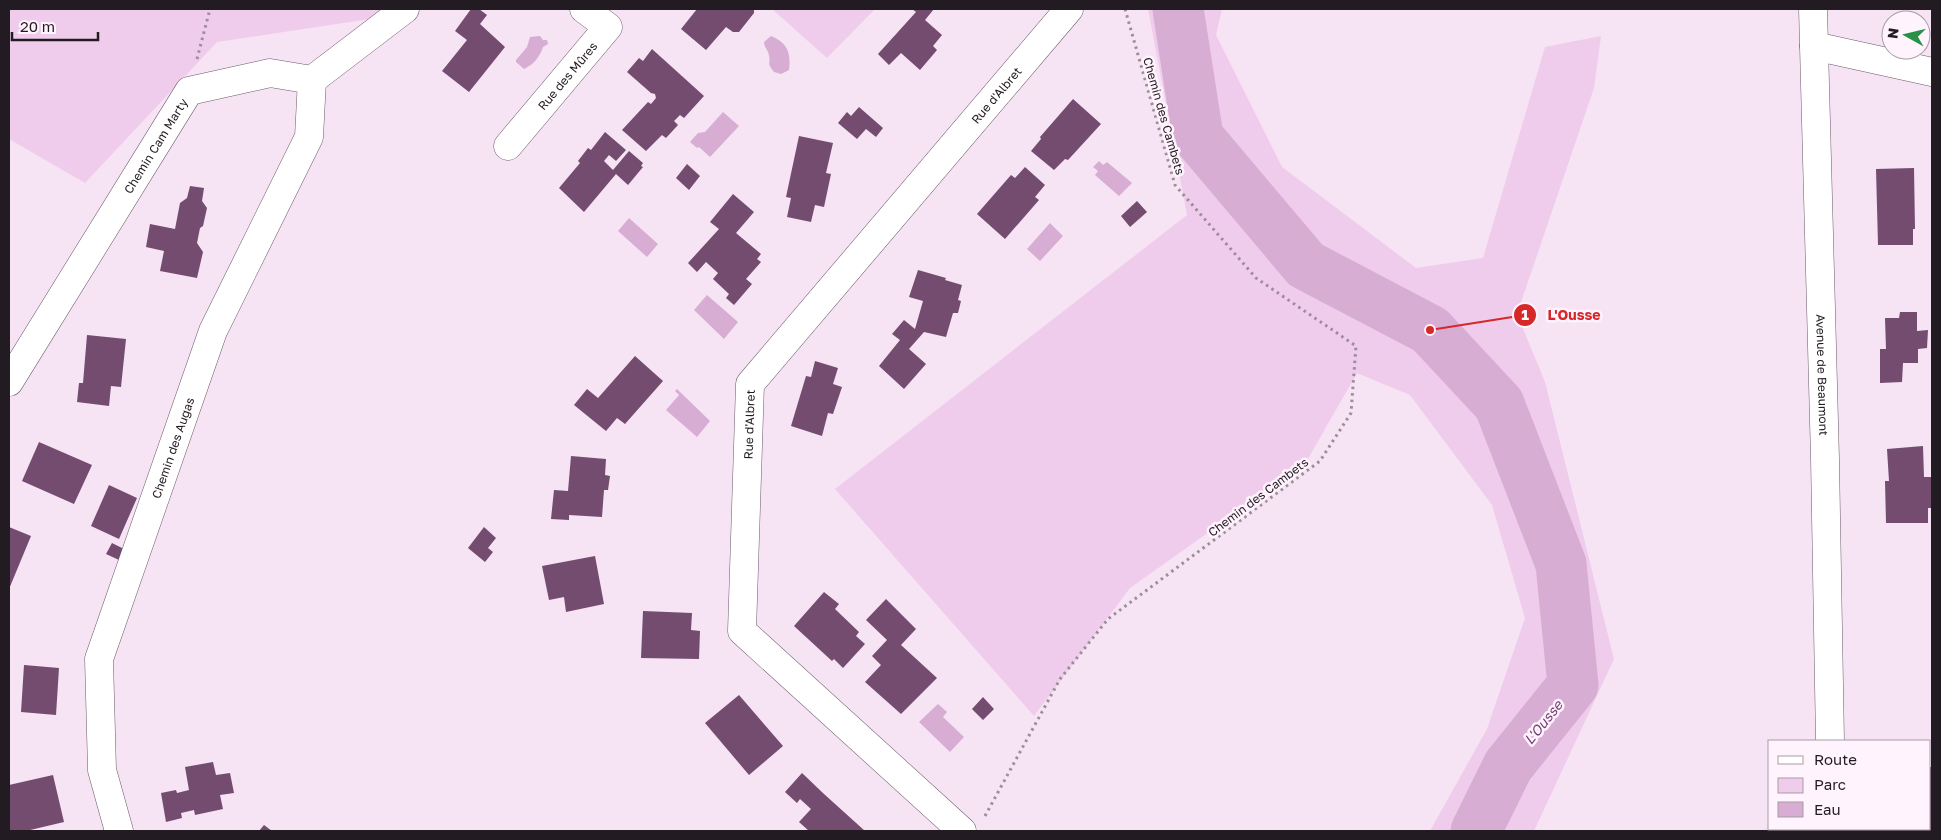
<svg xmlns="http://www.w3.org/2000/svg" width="1941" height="840" font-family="'Golos Text',sans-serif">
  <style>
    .green { fill: #f0ccec }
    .water { fill: #d8add4 }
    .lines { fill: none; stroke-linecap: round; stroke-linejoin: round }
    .river { stroke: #d8add4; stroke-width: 51 }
    .building { fill: #734c6f }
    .street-casing { stroke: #6b5b6a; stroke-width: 29 }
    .secondary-casing { stroke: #6b5b6a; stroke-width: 29 }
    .path { stroke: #9b8d9a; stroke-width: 3; stroke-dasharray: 2.5 4; stroke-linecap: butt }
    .street { stroke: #fff; stroke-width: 28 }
    .secondary { stroke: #fff; stroke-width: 28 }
    .labels { text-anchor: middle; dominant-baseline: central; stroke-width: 5; stroke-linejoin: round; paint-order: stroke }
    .street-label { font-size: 12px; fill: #221b21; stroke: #fff3fd }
    .water-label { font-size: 14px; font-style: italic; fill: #743e71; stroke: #fff3fd }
    .leader { fill: none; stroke: #d62828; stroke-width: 2 }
    .callout-dot { fill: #d62828; stroke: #fff3fd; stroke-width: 2 }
    .mark-label { font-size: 15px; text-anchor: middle; font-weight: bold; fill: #fff }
    .callout-label { font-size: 14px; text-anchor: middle; font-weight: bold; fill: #d62828; stroke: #fff3fd; stroke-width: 5; stroke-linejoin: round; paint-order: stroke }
  </style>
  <rect width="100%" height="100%" fill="#f6e3f4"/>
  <!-- green -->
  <path class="green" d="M9,9H388L383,17L217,42L85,183L9,139Z
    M772,9H875L827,58Z
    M1148,9H1222L1216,35L1282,167L1416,268L1483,258L1545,47L1601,36L1594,88L1517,314L1545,382L1614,659L1534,831H1430L1487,729L1525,618L1492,505L1410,395L1357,373L1305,464L1130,588L1034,716L835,489L1187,215Z"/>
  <!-- water -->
  <path class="water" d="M540,36L543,40H547L548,44L543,47C540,57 533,65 524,69L516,62V60L527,47L530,37Z
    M771,36C788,43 791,53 789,70L781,74L774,72C766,62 771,65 769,55C768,50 764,47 764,42Z
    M723,112L739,126L710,157L699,147L697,148L690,142L698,133L705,132Z
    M1099,161L1103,165L1107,162L1132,183L1119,196L1095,175L1098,171L1093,167Z
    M629,218L658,244L647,257L618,231Z
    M1050,223L1063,236L1040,261L1027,249Z
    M707,295L738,322L724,339L694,310Z
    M677,389L710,421L697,437L666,410L679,395L675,391Z
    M938,704L947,712L943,717L964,737L950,752L919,722Z"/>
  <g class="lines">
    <!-- river -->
    <path class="river" d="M1178,9L1198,137L1306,265L1430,330L1499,404L1561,564L1573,685L1508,766L1476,831"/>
  </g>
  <!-- building -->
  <path class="building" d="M471,9H479L487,15L480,24L505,47L469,92L442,71L467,40L455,31Z
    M697,9H754V13L739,32H733L726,27L706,50L681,29Z
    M912,9H934L925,20L942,35L933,46L937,50L920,70L901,53L889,65L878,54L916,12Z
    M652,49L704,96L684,118L680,115L674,121L678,125L666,138L662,135L646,151L622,130L648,102L651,104L656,98L655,94L651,93L627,72L639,58L643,61Z
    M1073,99L1101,124L1068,160L1065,159L1054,170L1031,151L1041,139L1040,137Z
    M859,107L883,128L876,137L866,129L857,139L838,123L847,112L851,116Z
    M605,132L626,150L616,161L609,155L604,161L613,170L629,151L643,163L641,166L643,167L628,185L616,174L584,212L559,188L580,163L578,161L588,148L591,150Z
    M799,136L833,143L826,173L831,174L824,207L815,205L811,222L787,217L791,198L786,197Z
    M687,164L700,176L689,190L676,178Z
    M1025,167L1045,185L1035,197L1039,200L1005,239L977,214L1011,175L1015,178Z
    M1914,168L1915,229H1913V245H1878L1876,169Z
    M190,186L204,188L202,201L207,208L203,226L200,228L197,243L203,252L197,278L160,271L164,251L146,247L150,224L175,229L180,203L187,198Z
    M733,194L754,212L736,233L761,254L757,259L761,262L746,279L752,284L734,305L726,298L729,294L713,279L718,273L706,262L697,272L688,263L719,229L710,222Z
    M1137,201L1147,212L1130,227L1121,216Z
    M918,270L946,278L945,280L962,285L958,300L961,301L958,313H953L946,337L924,332L909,349L926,364L904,389L879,366L900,340L892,334L904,320L915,329L923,301L909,297Z
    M1900,312H1917V331L1928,330L1927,348L1918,349V363H1903L1902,382L1880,383V349H1886L1885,318H1899Z
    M87,335L126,339L121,387L111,386L109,406L77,402L79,383H83Z
    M635,356L663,381L625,424L617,418L606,431L574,405L587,389L598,398Z
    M815,361L838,368L833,384L842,387L833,414L828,413L822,436L791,426L806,376L811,377Z
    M39,442L92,465L74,504L22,481Z
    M1923,446L1924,477H1932V508H1928V523H1886L1885,481H1889L1887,449Z
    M571,456L606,459L605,475L610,476L608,490H604L602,517L569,515V520L551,519L554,490L568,491Z
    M109,485L137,498L119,539L91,526Z
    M9,527L31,536L9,589Z
    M484,527L496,538L488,548L493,552L485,562L468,548Z
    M112,543L124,549L119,560L106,554Z
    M595,556L604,604L566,612L564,597L549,600L542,566Z
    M824,592L839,604L835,609L859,632L856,636L865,644L843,668L834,659L832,661L794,626Z
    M886,599L916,629L901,645L937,678L901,714L865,682L881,665L872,656L887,640L866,620Z
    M643,611L692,613L691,630L700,631L699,659L641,658Z
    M24,665L59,668L56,715L21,712Z
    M739,695L783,746L749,775L705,723Z
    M983,697L994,709L983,720L972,709Z
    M213,762L216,775L230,773L234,793L220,795L223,809L195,815L194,810L181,813L182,818L166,822L161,793L176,790L177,793L189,790L185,767Z
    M1930,767H1932V831H1907V829H1930Z
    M802,773L824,794L865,831H809L799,822L811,809L800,799L797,803L785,792Z
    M53,775L64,822L26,831H9V785Z
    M264,825L272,831H259Z"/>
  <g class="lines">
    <!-- street casing -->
    <g class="street-casing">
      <g id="street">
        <path d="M1814,46L1932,72"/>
        <path id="s1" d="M508,146L608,27L584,9"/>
        <path id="s2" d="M9,382L189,91L270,73L312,80L405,9"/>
        <path id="s3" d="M119,831L102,770L99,659L213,331L309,137L312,80"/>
        <path id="s4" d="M962,831L742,631L750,384L1069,9"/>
      </g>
    </g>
    <!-- secondary casing -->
    <g class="secondary-casing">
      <g id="secondary">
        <path id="s5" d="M1813,9L1825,459L1830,741"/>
        <path d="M1828,831V829"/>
      </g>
    </g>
    <!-- path -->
    <path class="path" d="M197,59L210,9
      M985,816L1060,679L1108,619L1320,461L1351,413L1356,346L1256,278L1175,185L1125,9"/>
    <!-- street -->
    <use href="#street" class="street"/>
    <!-- secondary -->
    <use href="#secondary" class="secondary"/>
  </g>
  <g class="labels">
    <!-- street labels -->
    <g class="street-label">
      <text stroke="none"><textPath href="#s1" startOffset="92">Rue des Mûres</textPath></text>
      <text stroke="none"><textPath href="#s4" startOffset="924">Rue d'Albret</textPath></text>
      <text transform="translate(1164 116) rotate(74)">Chemin des Cambets</text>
      <text stroke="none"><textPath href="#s2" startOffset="278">Chemin Cam Marty</textPath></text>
      <text stroke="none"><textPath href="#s5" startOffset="366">Avenue de Beaumont</textPath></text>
      <text stroke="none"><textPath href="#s4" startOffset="504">Rue d'Albret</textPath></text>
      <text stroke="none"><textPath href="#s3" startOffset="398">Chemin des Augas</textPath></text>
      <text transform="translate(1258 497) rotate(-37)">Chemin des Cambets</text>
    </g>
    <!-- water labels -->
    <g class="water-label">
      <text transform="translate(1543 722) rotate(-51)">L'Ousse</text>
    </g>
  </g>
  <!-- callouts -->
  <path class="leader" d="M1430 330L1525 315"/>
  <g class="callout-dot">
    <circle cx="1430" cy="330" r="5"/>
    <circle cx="1525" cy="315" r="12"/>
  </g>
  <g class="mark-label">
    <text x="1525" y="320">1</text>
  </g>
  <g class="callout-label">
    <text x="1574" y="320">L'Ousse</text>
  </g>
  <!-- border -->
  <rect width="1941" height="840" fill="none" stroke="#221b21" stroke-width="20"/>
  <!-- legend -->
  <rect x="1768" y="740" width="162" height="90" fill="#fff3fd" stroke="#a79da5"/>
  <rect x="1778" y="756" width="25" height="8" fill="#ffffff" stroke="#a79da5"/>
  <text x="1814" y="765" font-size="15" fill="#221b21">Route</text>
  <rect x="1778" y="778" width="25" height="15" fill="#f0ccec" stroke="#a79da5"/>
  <text x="1814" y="790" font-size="15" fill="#221b21">Parc</text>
  <rect x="1778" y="802" width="25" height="15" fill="#d8add4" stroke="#a79da5"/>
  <text x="1814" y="815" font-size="15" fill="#221b21">Eau</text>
  <!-- north arrow -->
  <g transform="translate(1906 35) rotate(278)"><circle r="24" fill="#fff3fd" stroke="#a79da5"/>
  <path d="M0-4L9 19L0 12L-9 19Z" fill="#279148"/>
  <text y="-8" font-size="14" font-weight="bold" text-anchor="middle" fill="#221b21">N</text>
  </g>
  <!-- scale -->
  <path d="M12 32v8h86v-8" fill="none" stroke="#221b21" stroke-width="2.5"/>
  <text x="20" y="32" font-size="15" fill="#221b21" stroke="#fff3fd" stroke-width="4" paint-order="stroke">20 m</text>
</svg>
